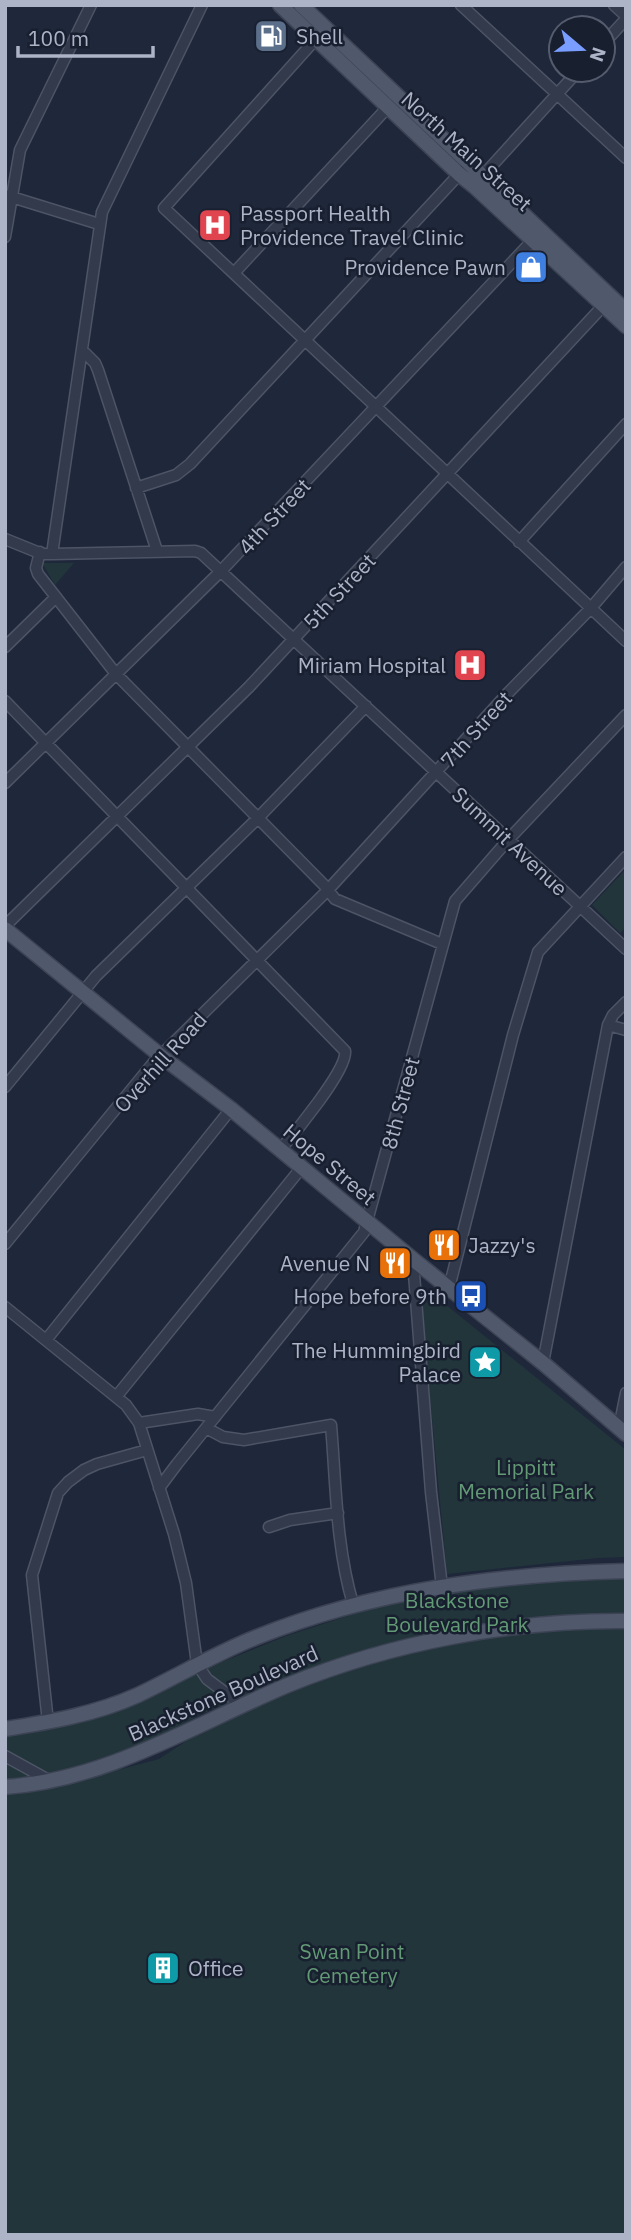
<svg xmlns="http://www.w3.org/2000/svg" width="631" height="2240" font-family="'IBM Plex Sans',sans-serif">
  <style>
    .green { fill: #21353b }
    .lines { fill: none; stroke-linecap: round; stroke-linejoin: round }
    .minor-casing { stroke: #4d5465; stroke-width: 13 }
    .major-casing { stroke: #3c4354; stroke-width: 17 }
    .minor { stroke: #333a4b; stroke-width: 10 }
    .major { stroke: #50586b; stroke-width: 14 }
    .labels { text-anchor: middle; dominant-baseline: central; stroke-width: 5; stroke-linejoin: round; paint-order: stroke }
    .poi-label { font-size: 21px; fill: #adb4c7; stroke: #181f2f; text-anchor: end }
    .street-label { font-size: 21px; fill: #adb4c7; stroke: #181f2f }
    .park-label { font-size: 21px; fill: #639a76; stroke: #181f2f }
  </style>
  <rect width="100%" height="100%" fill="#1f273a"/>
  <!-- green -->
  <path class="green" d="M42,563H74L55,585Z
    M626,869V927L620,933L592,905Z
    M419,1283L626,1450V1557L598,1558L447,1574Z
    M626,1575V1615L580,1616L330,1665L211,1710L137,1746L66,1770L5,1783V1735L43,1731L92,1719L134,1705L217,1664L286,1636L375,1607L469,1587Z
    M626,1622V2235H5V1784L22,1791L42,1790L159,1759L197,1734L302,1679L507,1630Z"/>
  <g class="lines">
    <!-- minor casing -->
    <g class="minor-casing">
      <path id="minor" d="M461,5L626,158
        M614,5L626,16
        M315,40L164,208L626,641
        M603,44L626,19
        M478,181L579,70
        M5,195L99,224
        M5,237L20,150L91,5
        M234,273L388,107
        M82,350L95,363L98,370L157,551
        M136,488L176,475L190,464L464,169
        M5,539L42,554H52L195,551L201,553L626,949
        M519,542L626,424
        M40,552L36,568L38,574L116,674L324,885L335,899L442,944
        M52,554L102,212L202,5
        M5,647L55,598
        M5,701L345,1051C348,1069 294,1134 280,1150
        M5,783L221,571L533,240
        M5,926L249,687L603,306
        M608,1025L626,1030
        M5,1087L96,976L257,819L366,706
        M5,1244L154,1062L327,891L508,693L591,608L626,567
        M415,1261L414,1274L431,1492L442,1587
        M449,1288L513,1035L538,952L626,857
        M5,1307L126,1405L139,1423L174,1534L186,1583L197,1664L207,1679L231,1697L240,1706
        M46,1340L231,1109
        M543,1363L608,1025L613,1015L626,1002
        M116,1397L302,1167
        M139,1423L198,1414L215,1417
        M206,1428L223,1437L244,1440L331,1425C336,1484 336,1547 353,1604
        M619,1428L626,1393
        M159,1488L177,1464L364,1232L455,901L508,840L626,715
        M269,1527L290,1520L338,1513
        M48,1722L32,1575L58,1493L68,1482L84,1470L97,1464L147,1450
        M5,1756L52,1782"/>
    </g>
    <!-- major casing -->
    <g class="major-casing">
      <path id="major" d="M280,5L459,174L474,186L626,326
        M301,5L626,311
        M5,929L161,1056L231,1109L415,1261L543,1363L626,1434
        M5,1729C50,1722 96,1714 138,1695C178,1676 216,1653 257,1637C374,1590 501,1574 626,1571
        M5,1787C108,1780 195,1724 288,1685C393,1642 513,1620 626,1621"/>
    </g>
    <!-- minor -->
    <use href="#minor" class="minor"/>
    <!-- major -->
    <use href="#major" class="major"/>
  </g>
  <!-- icons -->
  <defs>
    <g id="fuel-square" transform="scale(1.75)"><rect x="-9" y="-9" width="18" height="18" rx="4" fill="#5c6f8a" stroke="#181f2f"/><path d="M-5.5-6h7V0h2V4h1.3V-2.5L3-4.5l.8-.8L6-3V5H2.5V1h-1V6h-7ZM-4.2-4.7v3.2H.2V-4.7Z" fill="#fff"/></g>
    <g id="hospital-square" transform="scale(1.75)"><rect x="-9" y="-9" width="18" height="18" rx="4" fill="#e0444e" stroke="#181f2f"/><path d="M-5-5h3v3.5h4V-5h3V5h-3V1.5h-4V5h-3Z" fill="#fff"/></g>
    <g id="shop-square" transform="scale(1.75)"><rect x="-9" y="-9" width="18" height="18" rx="4" fill="#3f7fe0" stroke="#181f2f"/><path d="M-5-2.5h2.3a2.7 3.5 0 0 1 5.4 0H5L5.5 6h-11ZM-1.5-2.5h3a1.5 2.3 0 0 0-3 0Z" fill="#fff"/></g>
    <g id="restaurant-square" transform="scale(1.75)"><rect x="-9" y="-9" width="18" height="18" rx="4" fill="#e8710a" stroke="#181f2f"/><path d="M-5-6h1v4h1v-4h1v4h1v-4h1v5L-1.5 .5V6h-2V.5L-5-1ZM5-6V6H3V1.5H1.5Q1.5-4 5-6Z" fill="#fff"/></g>
    <g id="bus-square" transform="scale(1.75)"><rect x="-9" y="-9" width="18" height="18" rx="4" fill="#1a4fb4" stroke="#181f2f"/><path d="M-5-6H5V4H4V6H2V4H-2V6H-4V4H-5ZM-3.5-4V0h7V-4ZM-3.5 1.2v1.5H-2V1.2ZM2 1.2v1.5H3.5V1.2Z" fill="#fff"/></g>
    <g id="sight-square" transform="scale(1.75)"><rect x="-9" y="-9" width="18" height="18" rx="4" fill="#0f9aa8" stroke="#181f2f"/><path d="M0-6L1.8-2.2L6-1.7L2.9 1.2L3.7 5.4L0 3.3L-3.7 5.4L-2.9 1.2L-6-1.7L-1.8-2.2Z" fill="#fff"/></g>
    <g id="building-square" transform="scale(1.75)"><rect x="-9" y="-9" width="18" height="18" rx="4" fill="#0f9aa8" stroke="#181f2f"/><path d="M-4-6H4V6H1V3H-1V6H-4ZM-2.5-4.3h1.7v1.8h-1.7ZM.8-4.3h1.7v1.8H.8ZM-2.5-1h1.7V.8h-1.7ZM.8-1h1.7V.8H.8Z" fill="#fff"/></g>
  </defs>
  <g fill-rule="evenodd">
    <use href="#fuel-square" x="271" y="36"/>
    <use href="#hospital-square" x="215" y="225"/>
    <use href="#shop-square" x="531" y="267"/>
    <use href="#hospital-square" x="470" y="665"/>
    <use href="#restaurant-square" x="444" y="1245"/>
    <use href="#restaurant-square" x="395" y="1263"/>
    <use href="#bus-square" x="471" y="1296"/>
    <use href="#sight-square" x="485" y="1362"/>
    <use href="#building-square" x="163" y="1968"/>
  </g>
  <g class="labels">
    <!-- poi labels -->
    <g class="poi-label">
      <text x="296" y="36" text-anchor="start">Shell</text>
      <text x="240" y="213" text-anchor="start">Passport Health<tspan x="240" dy="24">Providence Travel Clinic</tspan></text>
      <text x="506" y="267">Providence Pawn</text>
      <text x="446" y="665">Miriam Hospital</text>
      <text x="468" y="1245" text-anchor="start">Jazzy's</text>
      <text x="370" y="1263">Avenue N</text>
      <text x="447" y="1296">Hope before 9th</text>
      <text x="461" y="1350">The Hummingbird<tspan x="461" dy="24">Palace</tspan></text>
      <text x="188" y="1968" text-anchor="start">Office</text>
    </g>
    <!-- street labels -->
    <g class="street-label">
      <text transform="translate(467 151) rotate(42)">North Main Street</text>
      <text transform="translate(274 516) rotate(-47)">4th Street</text>
      <text transform="translate(339 591) rotate(-47)">5th Street</text>
      <text transform="translate(476 729) rotate(-48)">7th Street</text>
      <text transform="translate(510 841) rotate(43)">Summit Avenue</text>
      <text transform="translate(160 1062) rotate(-48)">Overhill Road</text>
      <text transform="translate(400 1103) rotate(-75)">8th Street</text>
      <text transform="translate(330 1164) rotate(40)">Hope Street</text>
      <text transform="translate(223 1693) rotate(-24)">Blackstone Boulevard</text>
    </g>
    <!-- park labels -->
    <g class="park-label">
      <text x="526" y="1467">Lippitt<tspan x="526" dy="24">Memorial Park</tspan></text>
      <text x="457" y="1600">Blackstone<tspan x="457" dy="24">Boulevard Park</tspan></text>
      <text x="352" y="1951">Swan Point<tspan x="352" dy="24">Cemetery</tspan></text>
    </g>
  </g>
  <!-- border -->
  <rect width="631" height="2240" fill="none" stroke="#adb4c7" stroke-width="14"/>
  <!-- north arrow -->
  <g transform="translate(582 49) rotate(109)"><circle r="33" fill="#181f2f" stroke="#545b6c" stroke-width="2"/>
  <path d="M0-5L12 26L0 18L-12 26Z" fill="#7a9eff"/>
  <text y="-10" font-size="19" font-weight="bold" text-anchor="middle" fill="#adb4c7">N</text>
  </g>
  <!-- scale -->
  <path d="M18 46v10h135v-10" fill="none" stroke="#adb4c7" stroke-width="3.5"/>
  <text x="28" y="46" font-size="21" fill="#adb4c7" stroke="#181f2f" stroke-width="5" paint-order="stroke">100 m</text>
</svg>
